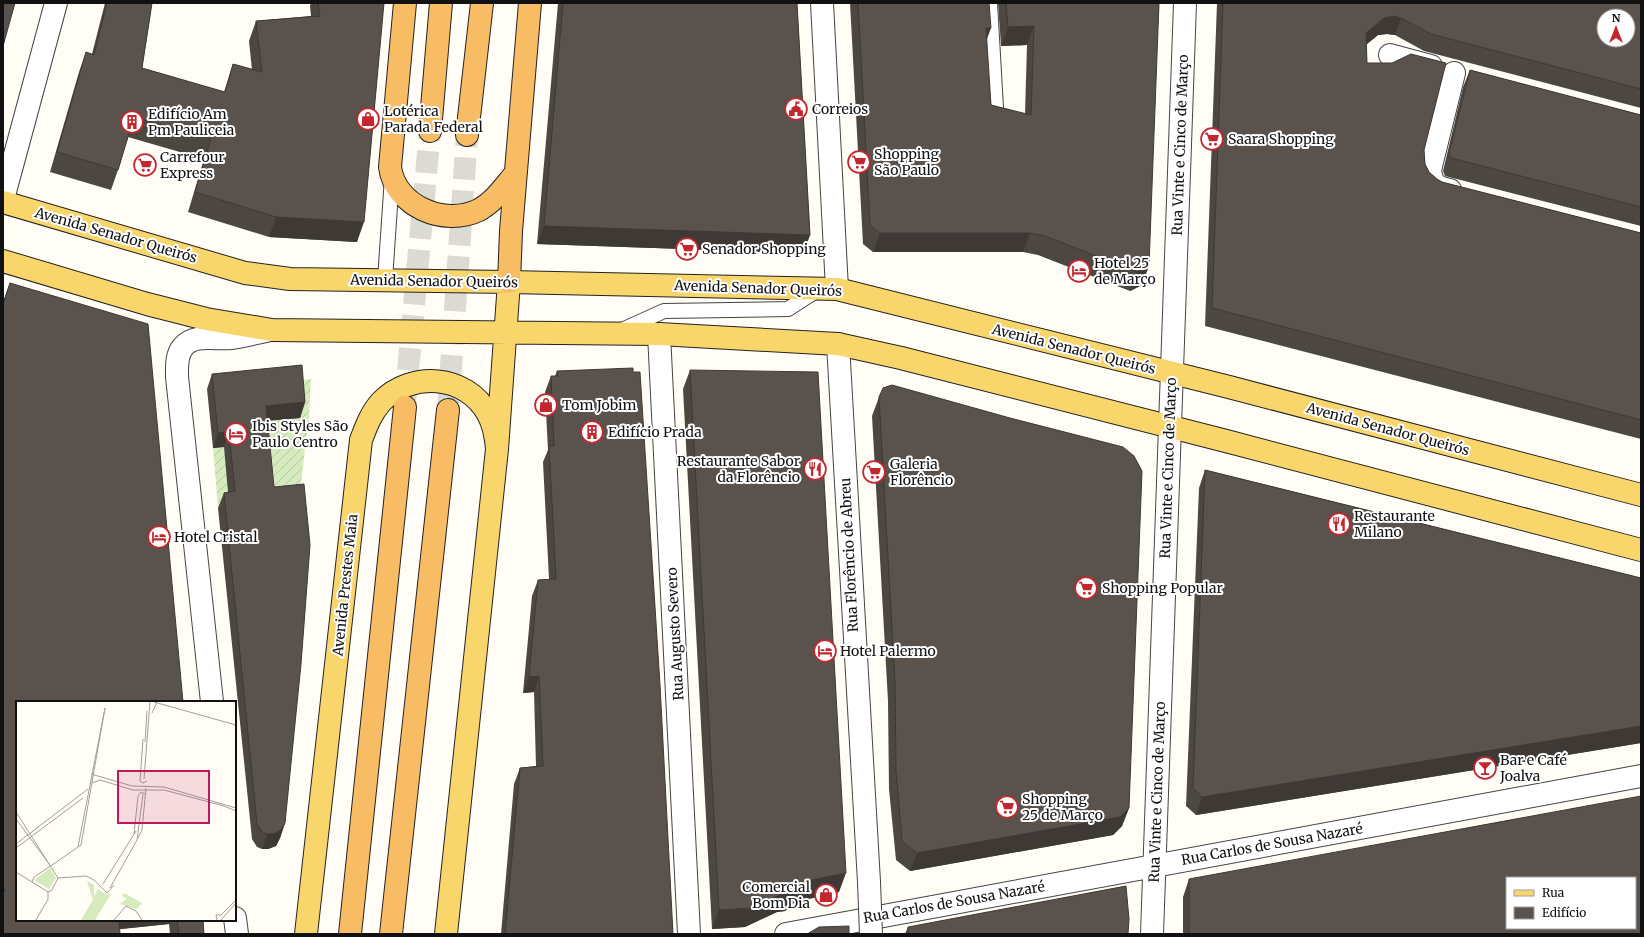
<svg xmlns="http://www.w3.org/2000/svg" width="1644" height="937" font-family="Merriweather,serif">
  <style>
    .garden { fill: url(#garden-furrows) }
    .lines { fill: none; stroke-linecap: round; stroke-linejoin: round }
    .trunk-tunnel { stroke: #dbdad3; stroke-width: 22; stroke-dasharray: 22 11; stroke-linecap: butt }
    .service-casing { stroke: #444; stroke-width: 16 }
    .minor-casing { stroke: #444; stroke-width: 24 }
    .tertiary-casing { stroke: #444; stroke-width: 24 }
    .primary-casing { stroke: #222; stroke-width: 24 }
    .trunk-casing { stroke: #222; stroke-width: 24 }
    .service { stroke: #fff; stroke-width: 14 }
    .minor { stroke: #fff; stroke-width: 22 }
    .tertiary { stroke: #fff; stroke-width: 22 }
    .primary { stroke: #f9d66b; stroke-width: 22 }
    .trunk { stroke: #f7bc64; stroke-width: 22 }
    .minor-bridge-casing { stroke: #444; stroke-width: 24; stroke-linecap: butt }
    .minor-bridge { stroke: #fff; stroke-width: 22 }
    .wall { fill: #4d4742 }
    .shaded-wall { fill: #3f3936 }
    .building { fill: #5a524d; stroke: #3f3936; fill-rule: evenodd }
    .labels { text-anchor: middle; dominant-baseline: central; stroke-width: 4; stroke-linejoin: round; paint-order: stroke }
    .poi-label { font-size: 14px; fill: #111; stroke: #fff; text-anchor: start }
    .street-label { font-size: 14px; fill: #111; stroke: #fff }
    .inset-road { fill: none; stroke: #a09f9a; stroke-width: 1 }
    .view { fill: #c2185b; fill-opacity: 0.15; stroke: #c2185b; stroke-width: 2 }
    .inset-edge { fill: none; stroke: #111; stroke-width: 2 }
  </style>
  <defs>
    <pattern id="garden-furrows" width="10" height="10" patternUnits="userSpaceOnUse"><rect width="10" height="10" fill="#d5ebbd"/><path d="M-1 1l2-2M0 10L10 0M9 11l2-2" fill="none" stroke="#b6c8a1"/></pattern>
  </defs>
  <rect width="100%" height="100%" fill="#fffdf5"/>
  <!-- garden -->
  <path class="garden" d="M311,379L309,417L299,499L218,508L213,448L224,447L260,421L296,381Z"/>
  <g class="lines">
    <!-- trunk-tunnel -->
    <path class="trunk-tunnel" d="M405,403L430,131
      M448,410L467,135"/>
    <!-- service casing -->
    <g class="service-casing">
      <path id="service" d="M990,3L996,108
        M385,280L392,177
        M622,330L664,311L788,309L819,289"/>
    </g>
    <!-- minor casing -->
    <g class="minor-casing">
      <path id="minor" d="M1390,55L1431,66
        M1450,190C1436,187 1432,184 1430,170L1454,73
        M659,334L689,934
        M838,344L869,882
        M212,702L177,377C177,367 176,355 183,347C194,333 216,340 231,338C244,336 257,333 270,330
        M235,918L237,934
        M786,934L1641,776
        M1152,934L1185,3"/>
    </g>
    <!-- tertiary casing -->
    <g class="tertiary-casing">
      <path id="tertiary" d="M822,3L837,289
        M3,199L56,3"/>
    </g>
    <!-- primary casing -->
    <g class="primary-casing">
      <path id="primary" d="M3,202L245,273L290,279L509,282L837,289L1229,387L1641,495
        M3,261L147,304L206,319L272,330L659,334L838,344L901,358L1226,441L1641,550
        M306,934L361,440C366,427 371,413 381,402C411,371 466,374 488,414C494,425 496,437 497,449
        M446,934L497,449L509,282"/>
    </g>
    <!-- trunk casing -->
    <g class="trunk-casing">
      <path id="trunk" d="M405,3L390,167C395,206 444,227 479,210C495,201 504,187 516,173
        M430,131L441,3
        M467,135L482,3
        M509,282L511,231L530,3
        M350,934L405,407
        M391,934L448,410"/>
    </g>
    <!-- service -->
    <use href="#service" class="service"/>
    <!-- minor -->
    <use href="#minor" class="minor"/>
    <!-- tertiary -->
    <use href="#tertiary" class="tertiary"/>
    <!-- primary -->
    <use href="#primary" class="primary"/>
    <!-- trunk -->
    <use href="#trunk" class="trunk"/>
    <!-- minor-bridge casing -->
    <g class="minor-bridge-casing">
      <path id="minor-bridge" d="M869,882L871,934"/>
    </g>
    <!-- minor-bridge -->
    <use href="#minor-bridge" class="minor-bridge"/>
  </g>
  <!-- wall -->
  <path class="wall" d="M105,3H152L142,68L224,92L233,64L252,70L249,41L256,21L311,16L310,6L311,3H384L357,242L269,237L188,212L204,159L128,137L118,170L111,190L50,172L79,72L86,52L92,54Z
    M558,3H797L810,235L803,253L537,244Z
    M850,3H989L986,40L991,105L1025,114L1027,45L1001,46L998,3H1159L1142,285L1130,291L1038,255L1023,252H873L863,244Z
    M1217,3H1641V108L1424,51L1395,35L1387,34L1378,35L1366,45L1367,63L1424,150L1425,164L1429,172L1437,179L1442,182L1641,233V439L1205,326Z
    M1470,70L1641,115V226L1445,176L1443,171L1463,87Z
    M10,283L17,920H203L204,934H170L169,924L120,929L3,934V302Z
    M690,370L839,892L795,902L785,911L777,912L745,927L712,929L683,389Z
    M557,371L673,934H501L514,784L520,768L536,766L534,692L523,693L532,596L538,580L549,579L543,462L548,450L545,392L551,376H555Z
    M212,374L305,402L300,418L267,421L285,823L280,838L276,846L268,849H262L257,847L252,839L218,508L224,493L228,492L224,447L213,448L207,389Z
    M879,397L1129,808L1122,826L1113,835L910,871L896,860L889,789L888,701L872,416Z
    M1205,470L1641,578V743L1196,815L1186,806L1199,488Z
    M1189,879L1641,934H1183V897Z
    M908,927L1128,934H905Z"/>
  <!-- shaded-wall -->
  <path class="shaded-wall" d="M1394,16L1401,18L1395,35L1387,34L1378,35L1359,50L1366,33L1384,18Z
    M1034,26L1027,45L1001,46L1008,27Z
    M986,28H991L984,47Z
    M276,217L364,222L357,242L269,237Z
    M544,226L810,235L803,253L537,244Z
    M880,233H1030L1023,252H873Z
    M1149,266L1142,285L1130,291L1137,272Z
    M305,402L300,418L260,421L266,406Z
    M229,432L224,447L213,448L218,433Z
    M539,676L534,692L523,693L529,677Z
    M1641,726V743L1196,815L1202,797Z
    M1129,808L1122,826L1113,835L910,871L917,853Z
    M285,823L280,838L276,846L268,849H262L267,834Z
    M846,873L839,892L795,902L785,911L777,912L745,927L712,929L719,910L802,882Z
    M115,920H171L169,924L112,930Z"/>
  <!-- building -->
  <path class="building" d="M3,3H15L3,46Z
    M107,3H152L142,68L225,92L233,64L262,72L256,21L320,16L318,3H384L364,222L276,217L195,192L211,139L134,117L118,170L57,152L86,52L94,55Z
    M563,3H797L810,235L544,226Z
    M858,3H989L991,28H986L991,105L1031,115L1034,26L1008,27L1006,3H1159L1149,266L1137,272L1045,236L1030,233H880L870,225Z
    M1223,3H1641V89L1431,34L1401,18L1394,16L1384,18L1366,33L1367,63H1392L1411,54L1446,63L1424,150L1425,164L1429,172L1437,179L1442,182L1641,233V420L1212,308ZM1604,16H1628V40H1604Z
    M1470,70L1641,115V207L1451,158L1449,153Z
    M10,283L148,324L183,702H17V920H119L120,934H3V894L5,890L3,889V304Z
    M302,365L305,402L266,406L274,487L304,484L310,545L301,664L285,823L281,830L273,834H267L262,832L257,824L224,493L235,491L229,432L218,433L212,374Z
    M633,368V372H640L641,388L660,685L673,934H505L520,768L543,766L539,676L529,677L538,580L556,579L549,446H554L551,376H558L557,371Z
    M690,370L818,372L846,873L802,882L792,892L784,893L752,908L719,910Z
    M892,385L1010,418L1123,447L1134,456L1142,471L1129,808L1120,817L917,853L902,841L896,770L895,682L879,397L883,388Z
    M1205,470L1641,578V726L1202,797L1193,788Z
    M1641,796V934H1189V879ZM1507,878H1635V928H1507Z
    M1126,886L1129,919L1128,934H908V927Z
    M177,920H203L204,934H179Z
    M849,926V934H807L819,927Z"/>
  <!-- icons -->
  <defs>
    <g id="civic-ring" transform="scale(1.15)"><circle r="9.5" fill="#fff" stroke="#c4262e" stroke-width="1.5"/><path d="M-.6-6.5H3V-4.5H.6V-3L4-1V1h2V6H-6V1h2V-1L-.6-3ZM-1.2 2.5V6h2.4V2.5Z" fill="#c4262e"/></g>
    <g id="shop-ring" transform="scale(1.15)"><circle r="9.5" fill="#fff" stroke="#c4262e" stroke-width="1.5"/><path d="M-5-2.5h2.3a2.7 3.5 0 0 1 5.4 0H5L5.5 6h-11ZM-1.5-2.5h3a1.5 2.3 0 0 0-3 0Z" fill="#c4262e"/></g>
    <g id="building-ring" transform="scale(1.15)"><circle r="9.5" fill="#fff" stroke="#c4262e" stroke-width="1.5"/><path d="M-4-6H4V6H1V3H-1V6H-4ZM-2.5-4.3h1.7v1.8h-1.7ZM.8-4.3h1.7v1.8H.8ZM-2.5-1h1.7V.8h-1.7ZM.8-1h1.7V.8H.8Z" fill="#c4262e"/></g>
    <g id="supermarket-ring" transform="scale(1.15)"><circle r="9.5" fill="#fff" stroke="#c4262e" stroke-width="1.5"/><path d="M-6-5.5h2.5l.6 2H6L4.5 2H-2.5L-4.4-4H-6ZM-1.5 3.2a1.3 1.3 0 1 0 .1 0ZM3 3.2a1.3 1.3 0 1 0 .1 0Z" fill="#c4262e"/></g>
    <g id="hotel-ring" transform="scale(1.15)"><circle r="9.5" fill="#fff" stroke="#c4262e" stroke-width="1.5"/><path d="M-6-4.5h1.5V1H6V5H4.5V3h-9V5H-6ZM-4 0a1.8 1.8 0 1 1 3.6 0ZM.5 0V-2.5h3Q6-2.5 6 0Z" fill="#c4262e"/></g>
    <g id="restaurant-ring" transform="scale(1.15)"><circle r="9.5" fill="#fff" stroke="#c4262e" stroke-width="1.5"/><path d="M-5-6h1v4h1v-4h1v4h1v-4h1v5L-1.5 .5V6h-2V.5L-5-1ZM5-6V6H3V1.5H1.5Q1.5-4 5-6Z" fill="#c4262e"/></g>
    <g id="bar-ring" transform="scale(1.15)"><circle r="9.5" fill="#fff" stroke="#c4262e" stroke-width="1.5"/><path d="M-6-5H6L.8 .8V4.5H3.5V6h-7V4.5H-.8V.8Z" fill="#c4262e"/></g>
  </defs>
  <g fill-rule="evenodd">
    <use href="#civic-ring" x="796" y="109"/>
    <use href="#shop-ring" x="368" y="119"/>
    <use href="#building-ring" x="132" y="122"/>
    <use href="#supermarket-ring" x="1212" y="139"/>
    <use href="#supermarket-ring" x="859" y="162"/>
    <use href="#supermarket-ring" x="145" y="165"/>
    <use href="#supermarket-ring" x="687" y="249"/>
    <use href="#hotel-ring" x="1079" y="271"/>
    <use href="#shop-ring" x="546" y="405"/>
    <use href="#building-ring" x="592" y="432"/>
    <use href="#hotel-ring" x="236" y="434"/>
    <use href="#restaurant-ring" x="815" y="469"/>
    <use href="#supermarket-ring" x="874" y="472"/>
    <use href="#restaurant-ring" x="1339" y="524"/>
    <use href="#hotel-ring" x="159" y="537"/>
    <use href="#supermarket-ring" x="1086" y="588"/>
    <use href="#hotel-ring" x="825" y="651"/>
    <use href="#bar-ring" x="1485" y="768"/>
    <use href="#supermarket-ring" x="1007" y="807"/>
    <use href="#shop-ring" x="826" y="895"/>
  </g>
  <g class="labels">
    <!-- poi labels -->
    <g class="poi-label">
      <text x="812" y="109">Correios</text>
      <text x="384" y="111">Lotérica<tspan x="384" dy="16">Parada Federal</tspan></text>
      <text x="148" y="114">Edifício Am<tspan x="148" dy="16">Pm Pauliceia</tspan></text>
      <text x="1228" y="139">Saara Shopping</text>
      <text x="874" y="154">Shopping<tspan x="874" dy="16">São Paulo</tspan></text>
      <text x="160" y="157">Carrefour<tspan x="160" dy="16">Express</tspan></text>
      <text x="702" y="249">Senador Shopping</text>
      <text x="1094" y="263">Hotel 25<tspan x="1094" dy="16">de Março</tspan></text>
      <text x="562" y="405">Tom Jobim</text>
      <text x="252" y="426">Ibis Styles São<tspan x="252" dy="16">Paulo Centro</tspan></text>
      <text x="608" y="432">Edifício Prada</text>
      <text x="800" y="461" text-anchor="end">Restaurante Sabor<tspan x="800" dy="16">da Florêncio</tspan></text>
      <text x="890" y="464">Galeria<tspan x="890" dy="16">Florêncio</tspan></text>
      <text x="1354" y="516">Restaurante<tspan x="1354" dy="16">Milano</tspan></text>
      <text x="174" y="537">Hotel Cristal</text>
      <text x="1102" y="588">Shopping Popular</text>
      <text x="840" y="651">Hotel Palermo</text>
      <text x="1500" y="760">Bar e Café<tspan x="1500" dy="16">Joalva</tspan></text>
      <text x="1022" y="799">Shopping<tspan x="1022" dy="16">25 de Março</tspan></text>
      <text x="810" y="887" text-anchor="end">Comercial<tspan x="810" dy="16">Bom Dia</tspan></text>
    </g>
    <!-- street labels -->
    <g class="street-label">
      <text transform="translate(1180 145) rotate(-88)">Rua Vinte e Cinco de Março</text>
      <text transform="translate(116 235) rotate(16)">Avenida Senador Queirós</text>
      <text transform="translate(434 281) rotate(1)">Avenida Senador Queirós</text>
      <text transform="translate(758 288) rotate(2)">Avenida Senador Queirós</text>
      <text transform="translate(1074 349) rotate(14)">Avenida Senador Queirós</text>
      <text transform="translate(1388 429) rotate(15)">Avenida Senador Queirós</text>
      <text transform="translate(1168 468) rotate(-88)">Rua Vinte e Cinco de Março</text>
      <text transform="translate(849 555) rotate(-93)">Rua Florêncio de Abreu</text>
      <text transform="translate(345 585) rotate(-84)">Avenida Prestes Maia</text>
      <text transform="translate(675 634) rotate(-93)">Rua Augusto Severo</text>
      <text transform="translate(1157 792) rotate(-88)">Rua Vinte e Cinco de Março</text>
      <text transform="translate(1272 844) rotate(-10)">Rua Carlos de Sousa Nazaré</text>
      <text transform="translate(954 902) rotate(-10)">Rua Carlos de Sousa Nazaré</text>
    </g>
  </g>
  <!-- overview -->
  <g transform="translate(16 701)">
    <rect width="220" height="220" fill="#fffdf5"/>
    <path d="M34,167L40,177L33,188L18,179ZM71,180L78,184V196L82,188L89,193H95L79,219H65L77,199ZM108,192L126,202L121,208L104,203L111,198L106,195Z" fill="#d5ebbd"/>
    <path class="inset-road" d="M138,1L220,24M136,12L141,1M127,38L124,80L127,82L131,80M129,41L131,10M75,73L116,85L148,86L220,107M128,78L134,1M76,82L84,79L117,89H148L208,105L220,110M0,111L42,177L36,189L32,191M0,118L34,164M118,133L122,95L125,91L129,93M122,137L126,129L130,87M0,143L72,88M0,147L67,97M0,171L32,191M42,177L70,175L78,179L91,192L98,184M16,181L18,176L39,162L62,146L65,144L89,7L62,146M87,183L120,130M94,187L121,139L127,93M20,219L32,198V191M98,219L110,205L120,210L126,219M201,219L200,214H205L220,199M205,219L220,202"/>
    <path class="view" d="M102,70H193V122H102Z"/>
    <rect width="220" height="220" class="inset-edge"/>
  </g>
  <!-- border -->
  <rect width="1644" height="937" fill="none" stroke="#111111" stroke-width="8"/>
  <!-- legend -->
  <rect x="1506" y="877" width="130" height="52" fill="#ffffff" stroke="#a0a0a0"/>
  <rect x="1514" y="890" width="20" height="6" fill="#f9d66b" stroke="#a0a0a0"/>
  <text x="1542" y="897" font-size="12" fill="#111111">Rua</text>
  <rect x="1514" y="907" width="20" height="12" fill="#5a524d" stroke="#a0a0a0"/>
  <text x="1542" y="917" font-size="12" fill="#111111">Edifício</text>
  <!-- north arrow -->
  <g transform="translate(1616 28)"><circle r="19" fill="#ffffff" stroke="#a0a0a0"/>
  <path d="M0-3L7 15L0 10L-7 15Z" fill="#c4262e"/>
  <text y="-6" font-size="11" font-weight="bold" text-anchor="middle" fill="#111111">N</text>
  </g>
</svg>
